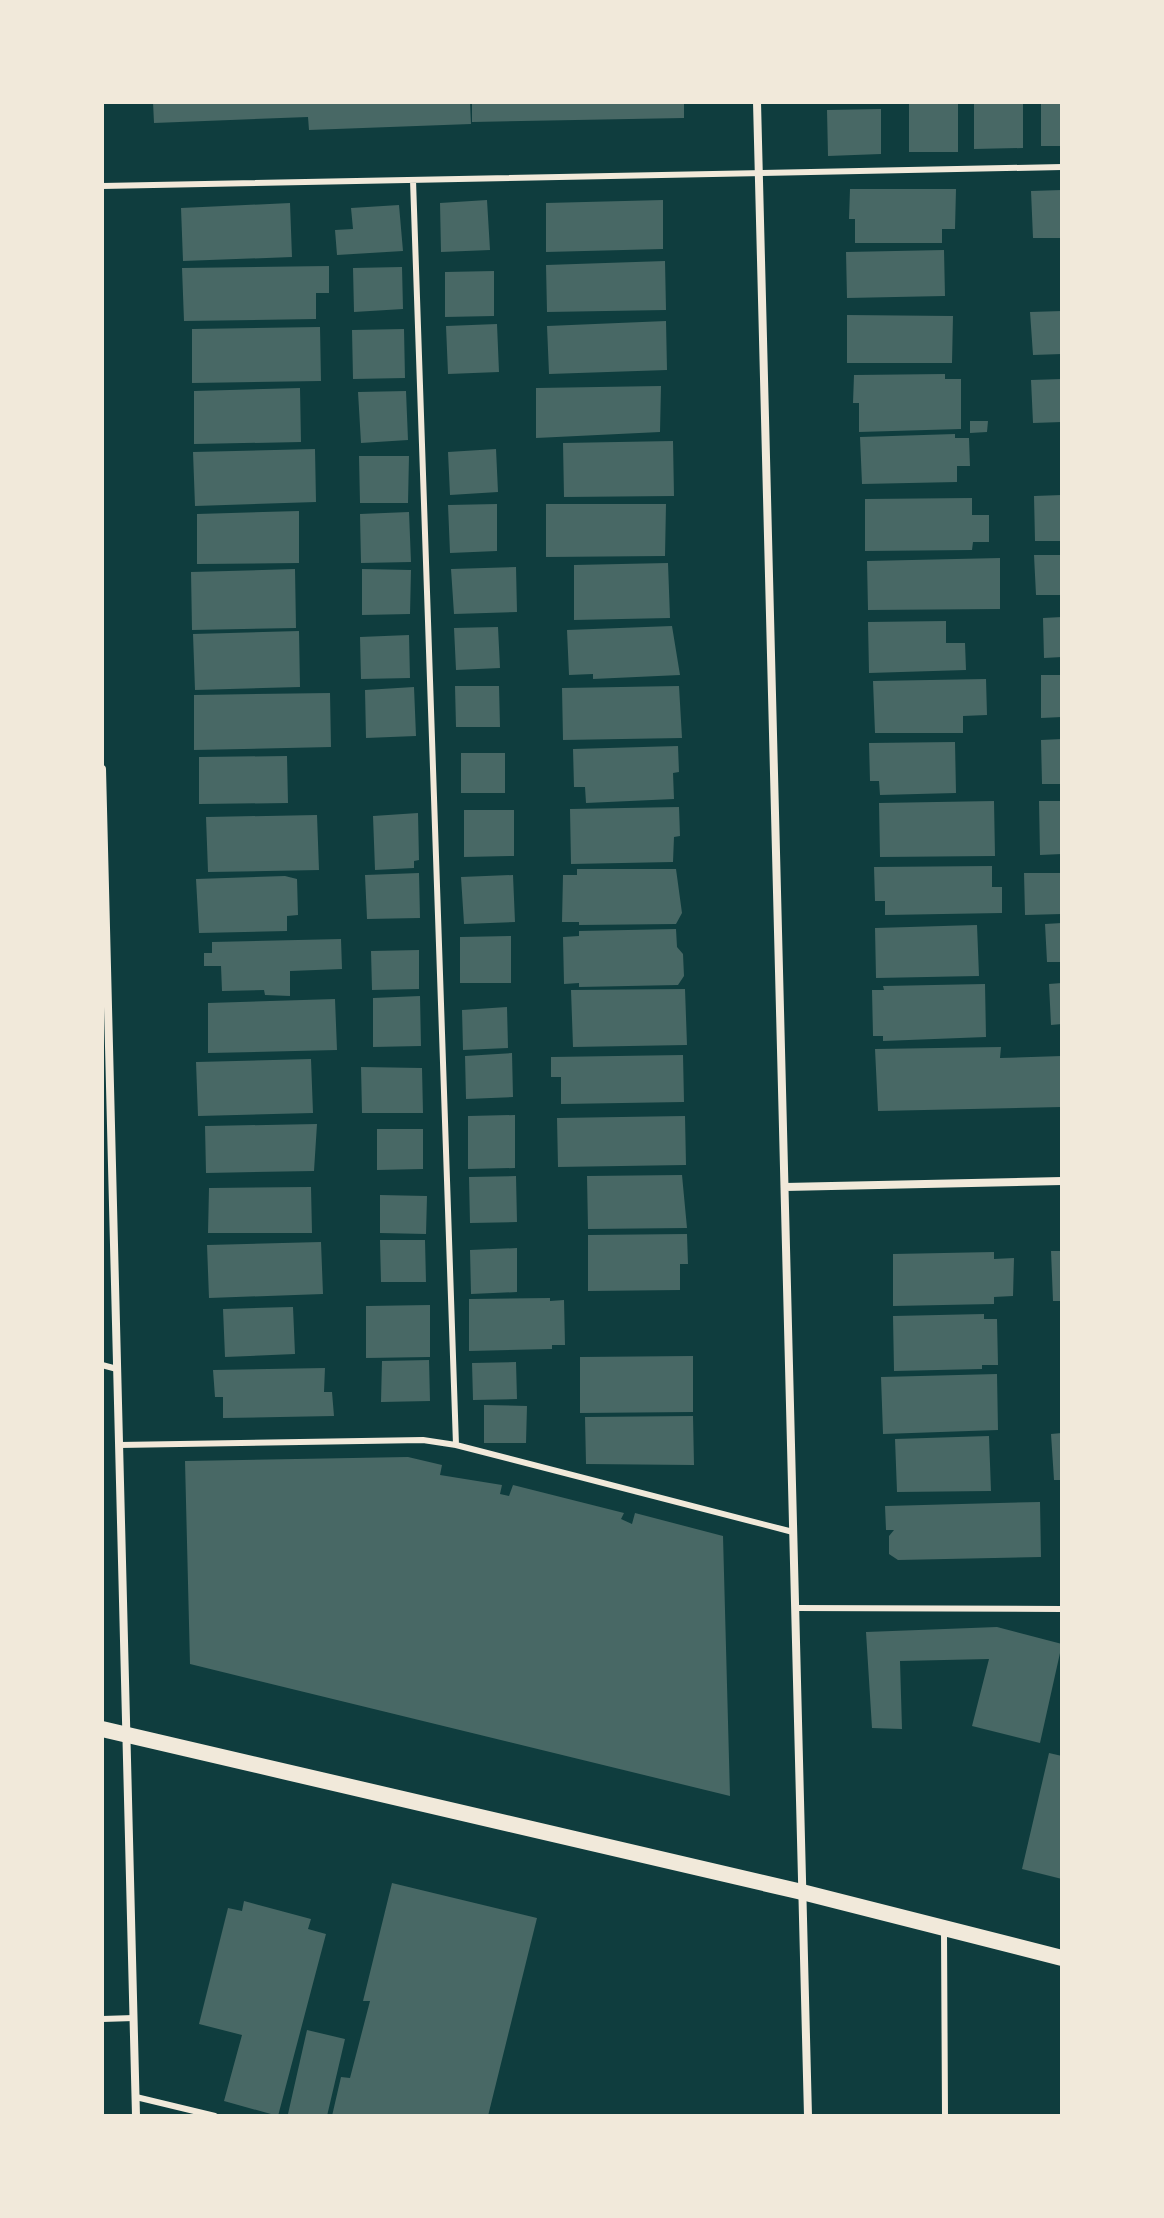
<svg xmlns="http://www.w3.org/2000/svg" width="1164" height="2218" font-family="'Nunito Sans',sans-serif">
  <style>
    .building { fill: #486865 }
    .lines { fill: none; stroke-linecap: round; stroke-linejoin: round }
    .service { stroke: #f1e9da; stroke-width: 6 }
    .minor { stroke: #f1e9da; stroke-width: 8 }
    .secondary { stroke: #f1e9da; stroke-width: 16 }
  </style>
  <rect width="100%" height="100%" fill="#0f3d3e"/>
  <!-- building -->
  <path class="building" d="M153,102H470L471,124L309,130L308,117L154,123Z
    M472,102H684V118L472,122Z
    M909,102H958V152H909Z
    M974,102H1023V148L974,149Z
    M1041,102H1062V146H1041Z
    M881,109V154L828,156L827,110Z
    M850,189H956L955,229H942V243H855V219H849Z
    M1062,190V238H1033L1031,191Z
    M487,200L490,250L441,252L440,203Z
    M663,200V249L546,252V203Z
    M290,203L292,257L183,261L181,208Z
    M399,205L403,251L337,255L335,230L353,229L351,208Z
    M944,250L945,296L847,298L846,252Z
    M665,261L666,310L547,312L546,265Z
    M329,266V293H316V319L184,321L182,268Z
    M402,267L403,309L354,312L353,268Z
    M494,271V316L445,317V272Z
    M1062,311V354L1033,355L1030,312Z
    M847,315L953,316L952,363H847Z
    M666,321L667,370L549,374L547,326Z
    M497,324L499,372L448,374L446,326Z
    M320,327L321,381L192,383V329Z
    M404,329L405,378L353,379L352,330Z
    M945,374V379H961V429L859,432V403H853L854,375Z
    M1062,379V422L1033,423L1031,380Z
    M661,386L660,432L536,438V388Z
    M300,388L301,442L194,444V391Z
    M406,391L408,440L361,443L358,392Z
    M970,421H988L987,432L970,433Z
    M955,434V438H969L970,466H957V482L862,484L860,437Z
    M673,441L674,496L564,497L563,443Z
    M315,449L316,502L195,506L193,452Z
    M496,449L498,492L450,495L448,452Z
    M359,456H409L408,503H360Z
    M1062,495V541H1035L1034,496Z
    M972,498V515H989V542H973L972,550L865,551V499Z
    M497,504V551L450,553L448,505Z
    M546,504H666L665,556L546,557Z
    M299,511V563L197,564V514Z
    M409,512L411,562L361,563L360,514Z
    M1034,555H1062V595H1036Z
    M1000,558V609L868,610L867,561Z
    M668,563L670,618L574,620V565Z
    M516,567L517,612L454,614L451,569Z
    M295,569L296,628L192,630L191,572Z
    M362,569L411,570L410,614L362,615Z
    M1062,617V657L1044,658L1043,618Z
    M946,621V643H965L966,670L869,673L868,622Z
    M672,626L680,675L593,679V674L569,675L567,630Z
    M498,627L500,668L456,670L454,628Z
    M299,631L300,687L195,690L193,634Z
    M409,635L410,678L361,679L360,637Z
    M1041,675H1062V717L1041,718Z
    M986,679L987,715L963,716V733H875L873,681Z
    M455,686H499L500,727H456Z
    M679,686L682,738L563,740L562,688Z
    M414,687L416,736L366,738L365,690Z
    M330,693L331,747L194,750V695Z
    M1062,739V784H1042L1041,740Z
    M955,742L956,793L880,795L879,781H870L869,743Z
    M678,746L679,772L673,773L674,799L586,803L585,787H574L573,749Z
    M461,753H505V793H461Z
    M287,756L288,803L199,804V757Z
    M994,801L995,856L880,857L879,803Z
    M1039,801H1062V854L1040,855Z
    M679,807L680,836L674,837L673,862L571,864L570,809Z
    M464,810H514V856L464,857Z
    M418,813L419,860L414,861V868L375,870L373,816Z
    M317,815L319,870L208,872L206,817Z
    M992,866V887H1002V913L885,915V901H875L874,867Z
    M577,869H676L682,913L676,924L579,925V922H562L563,875H577Z
    M419,873L420,918L367,919L365,875Z
    M1024,873H1062V914L1025,915Z
    M513,875L515,922L464,924L461,877Z
    M285,876L297,879L298,915L287,916V931L199,933L196,879Z
    M1062,923V962H1047L1045,924Z
    M977,925L979,976L876,978L875,928Z
    M676,929L677,947L683,954L684,976L678,985L579,987V983L564,984L563,937L579,936V931Z
    M511,936V983H460V937Z
    M341,939L342,969L290,971V996L265,995L264,990L222,991L221,966H204V953H212V942Z
    M419,950V989L372,990L371,951Z
    M1062,983V1024L1051,1025L1049,984Z
    M985,984L986,1037L883,1041V1036H873L872,990H884L883,986Z
    M685,989L687,1045L573,1047L571,990Z
    M420,996L421,1046L373,1047V998Z
    M335,999L337,1050L208,1053V1003Z
    M507,1007L508,1048L463,1050L462,1010Z
    M1001,1047L1000,1058L1062,1056V1107L878,1111L875,1049Z
    M512,1053L513,1097L466,1099L465,1056Z
    M683,1055L684,1102L561,1104V1077H551V1057Z
    M311,1059L313,1113L198,1116L196,1062Z
    M361,1067L422,1068L423,1113H362Z
    M515,1115V1168L468,1169V1116Z
    M685,1116L686,1165L558,1167L557,1118Z
    M317,1124L314,1171L206,1173L205,1126Z
    M377,1129H423V1169L377,1170Z
    M682,1175L687,1228L588,1229L587,1176Z
    M516,1176L517,1222L470,1223L469,1177Z
    M311,1187L312,1233H208L209,1188Z
    M380,1195L427,1196L426,1234L380,1233Z
    M687,1234L688,1264H680V1290L588,1291V1235Z
    M380,1240H425L426,1282H381Z
    M321,1242L323,1294L209,1298L207,1245Z
    M517,1248V1292L471,1294L470,1250Z
    M1051,1251H1062V1301H1053Z
    M994,1252V1259L1014,1258L1013,1296L994,1297V1304L893,1306V1254Z
    M550,1298V1301L564,1300L565,1345H552V1349L469,1351V1299Z
    M430,1305V1357L366,1358V1306Z
    M293,1307L295,1354L225,1357L223,1309Z
    M984,1314V1319H997L998,1365H982V1369L894,1371L893,1316Z
    M693,1356V1412L580,1413V1357Z
    M429,1360L430,1401L381,1402L382,1361Z
    M516,1362L517,1399L473,1400L472,1363Z
    M325,1368L324,1392H332L334,1416L223,1418V1397H215L213,1370Z
    M997,1374L998,1430L883,1434L881,1377Z
    M484,1405L527,1406L526,1443H484Z
    M693,1416L694,1465L586,1464L585,1417Z
    M1062,1433V1480H1054L1051,1434Z
    M989,1436L991,1491L897,1492L895,1439Z
    M408,1457L442,1465L440,1475L502,1485L500,1494L509,1496L513,1485L624,1513L621,1519L632,1524L635,1513L723,1536L730,1796L190,1664L185,1461Z
    M1040,1502L1041,1557L898,1560L889,1554V1536L894,1530H886L885,1506Z
    M997,1627L1062,1644L1040,1743L972,1726L989,1659L900,1661L902,1729L872,1728L866,1632Z
    M1049,1753L1062,1756V1879L1022,1869Z
    M392,1883L537,1918L488,2116H332L341,2077L350,2078L370,2001H363Z
    M244,1901L311,1919L308,1929L326,1934L278,2116L224,2101L242,2035L199,2024L228,1908L242,1911Z
    M307,2030L345,2039L327,2116L288,2114Z"/>
  <g class="lines">
    <!-- service -->
    <path class="service" d="M413,180L456,1445
      M102,186L1062,167
      M102,1365L117,1369
      M119,1445L423,1440L456,1445L793,1532
      M796,1608L1062,1609
      M944,1932L945,2116
      M102,2019L134,2018
      M136,2097L215,2116"/>
    <!-- minor -->
    <path class="minor" d="M757,102L808,2116
      M102,769L136,2116
      M785,1187L1062,1181"/>
    <!-- secondary -->
    <path class="secondary" d="M102,1729L802,1892L1062,1958"/>
  </g>
  <!-- border -->
  <rect width="1164" height="2218" fill="none" stroke="#f1e9da" stroke-width="208"/>
</svg>
